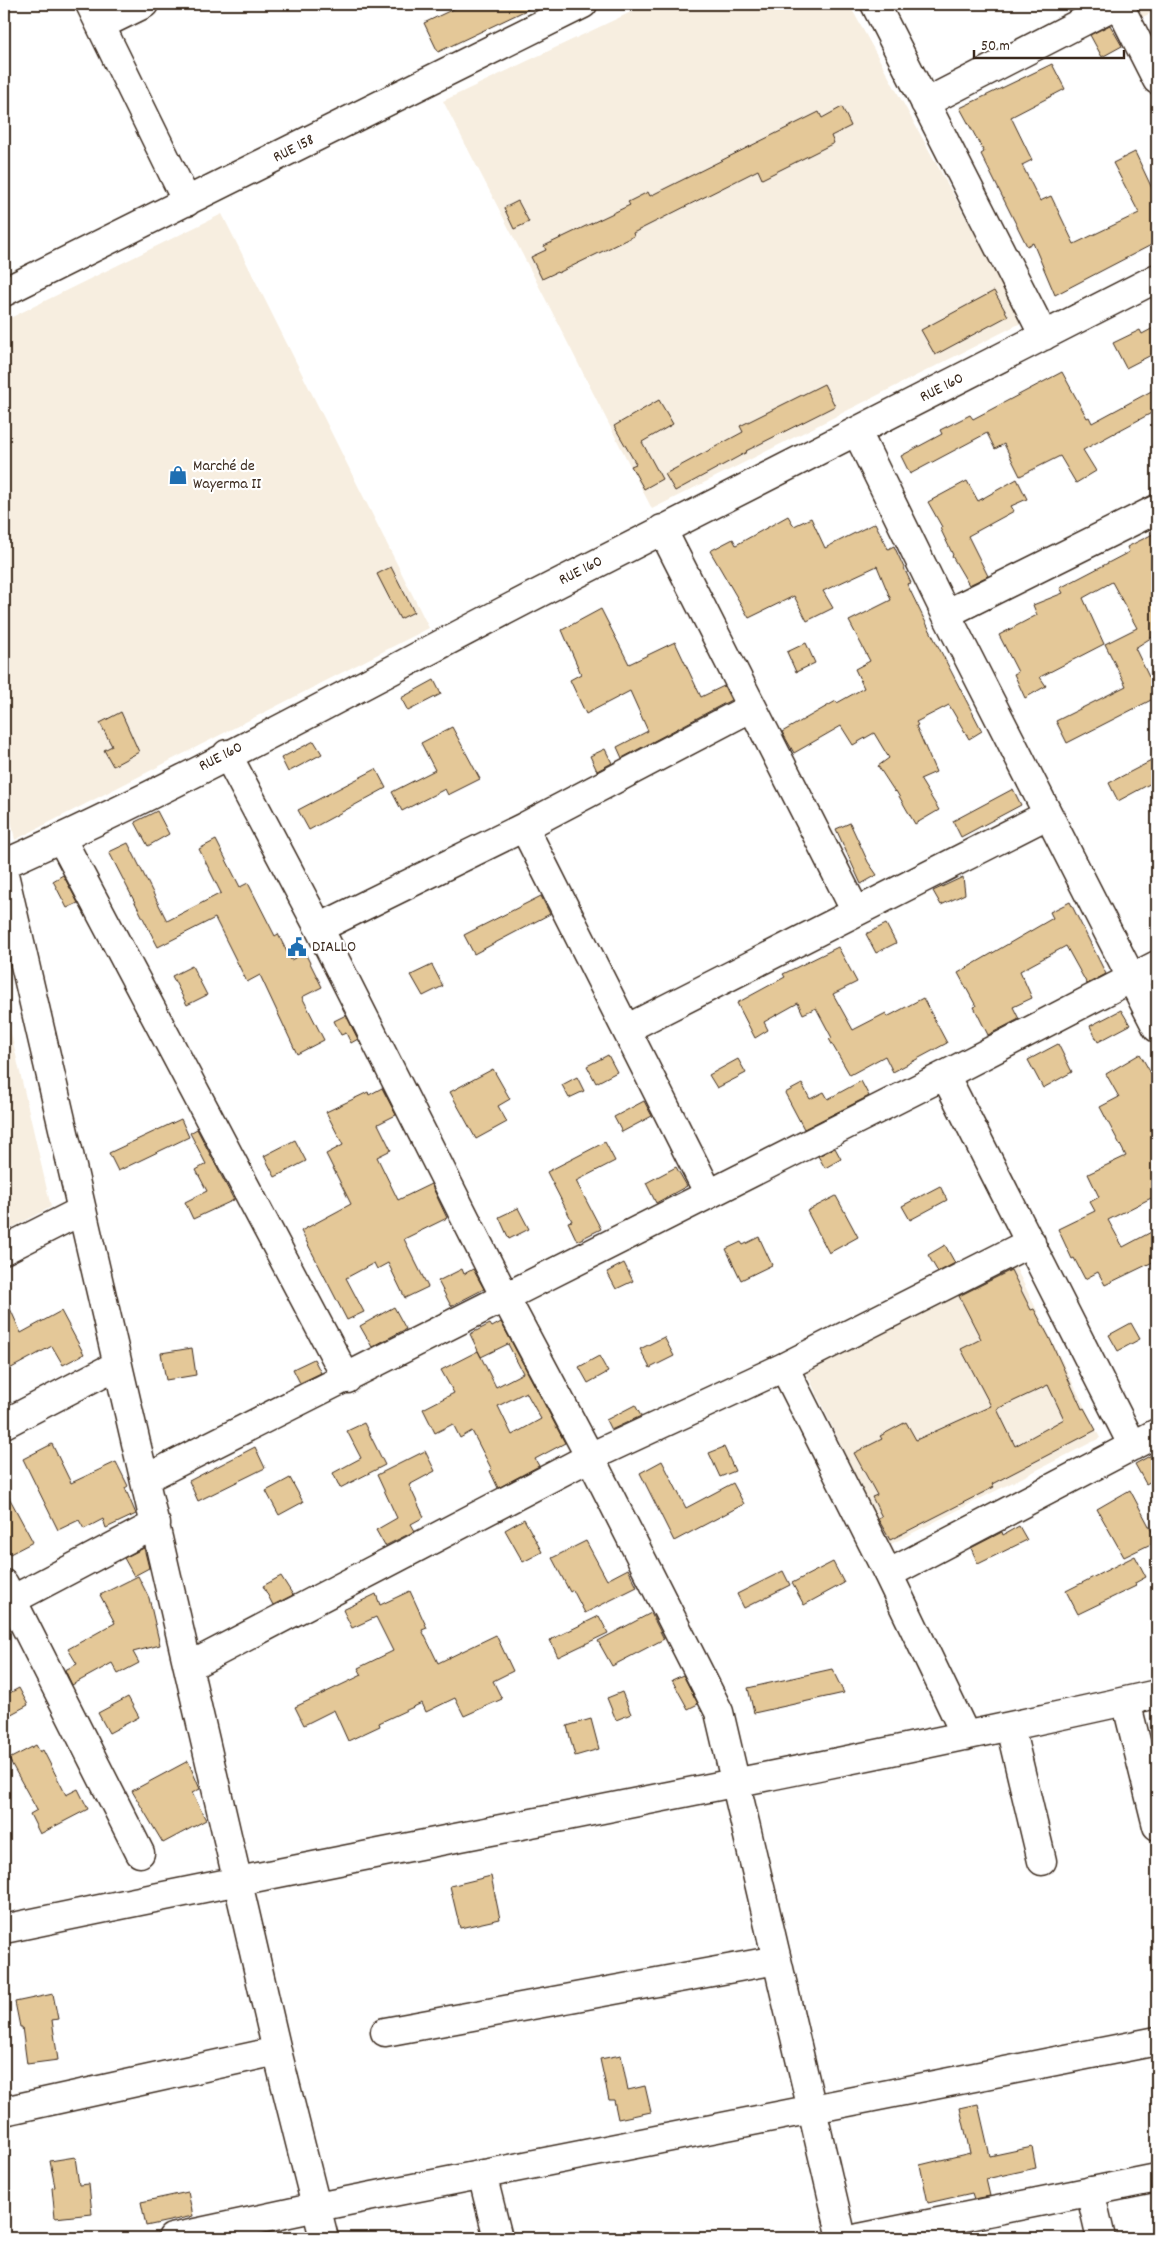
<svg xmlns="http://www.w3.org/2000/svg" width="1161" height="2242" font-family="Dekko,sans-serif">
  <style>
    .built { fill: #f7eee0 }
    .building { fill: #e4c898; stroke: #3b2a1e; fill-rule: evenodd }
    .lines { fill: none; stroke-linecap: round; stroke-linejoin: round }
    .minor-casing { stroke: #3b2a1e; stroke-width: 31 }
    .minor { stroke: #fff; stroke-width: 28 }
    .labels { text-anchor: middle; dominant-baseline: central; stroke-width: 4.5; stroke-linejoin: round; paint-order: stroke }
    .street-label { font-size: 16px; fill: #3b2a1e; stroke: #fff }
    .poi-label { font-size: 16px; fill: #3b2a1e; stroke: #fff; text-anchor: start }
  </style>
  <rect width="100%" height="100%" fill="#fff"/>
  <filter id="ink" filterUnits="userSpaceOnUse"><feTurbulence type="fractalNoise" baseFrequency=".02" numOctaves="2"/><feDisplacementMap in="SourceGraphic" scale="10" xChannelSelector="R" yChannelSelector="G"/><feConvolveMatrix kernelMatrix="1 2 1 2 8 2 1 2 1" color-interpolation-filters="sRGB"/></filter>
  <g filter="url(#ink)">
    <!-- built -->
    <path class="built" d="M648,4H849L1023,322L652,509L546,300L443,101Z
      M1134,4H1157V10L1141,18Z
      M222,214L429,628L15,840L4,785V321Z
      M4,1003L51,1207L4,1232Z
      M1011,1258L1100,1438L889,1545L806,1372Z"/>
    <!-- building -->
    <path class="building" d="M464,4H539L438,52L424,23Z
      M1110,25L1122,46L1102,57L1090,35Z
      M1052,64L1065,89L1011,117L1032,160L1022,165L1040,201L1051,196L1074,244L1139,213L1113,163L1135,152L1157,199V242L1055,295L1033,243L1027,246L981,154L984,152L960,108Z
      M842,107L851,126L831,136L834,143L762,179L758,170L633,233L634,236L558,273L557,272L542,279L531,257L546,250L544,246L630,205L628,202L648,192L650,196L819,112L822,118Z
      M518,201L529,222L514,229L504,208Z
      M994,291L1008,316L935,355L921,330Z
      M1157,326V352L1126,368L1113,343L1140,330L1142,334Z
      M1062,372L1087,418L1089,417L1092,423L1157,388V410L1083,450L1096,471L1076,483L1060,456L1020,476L1004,444L995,449L987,433L910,474L901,456L942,434L940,430L970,415L973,419Z
      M824,384L835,406L746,451L747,452L675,491L665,474L743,432L740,426Z
      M659,400L673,424L642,442L662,479L644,489L631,466L636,464L614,426Z
      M1017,479L1027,499L1011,506L1014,511L968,536L988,576L969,585L952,556L953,555L940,528L942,527L928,502L967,481L978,501Z
      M788,516L794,526L811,518L825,548L875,523L888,549L894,546L911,583L907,584L923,617L982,731L969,739L949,705L916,722L918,725L916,726L936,772L920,779L939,810L915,824L896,791L895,792L878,766L889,758L874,733L853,745L841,726L794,753L782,732L836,701L837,703L864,688L855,669L870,661L849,621L891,600L877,566L823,591L833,608L807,621L794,596L749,618L710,551L733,539L736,545Z
      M1157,532V634L1135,648L1149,677L1157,673V697L1067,743L1056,721L1126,686L1105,644L1137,628L1112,582L1083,598L1104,644L1040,677L1046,686L1025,698L1014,674L1018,672L999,635L1037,615L1033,605L1063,593L1060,588L1129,552L1127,547Z
      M391,567L414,612L400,619L377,574Z
      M601,609L629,664L675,642L701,697L724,686L731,700L622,758L617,747L648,731L630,691L586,714L570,680L581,674L562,630Z
      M806,643L815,663L796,672L787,652Z
      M434,680L441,694L408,711L401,698Z
      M121,712L139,752L113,766L104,750L112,746L100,723Z
      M452,727L480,779L448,795L445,789L402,811L392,792L435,770L421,743Z
      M314,741L322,754L288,772L281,758Z
      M605,749L612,763L597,771L590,756Z
      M1157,758V780L1118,801L1109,783Z
      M376,769L386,788L309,830L298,810Z
      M1013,789L1021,805L961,837L953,821Z
      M157,811L169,834L148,846L135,822Z
      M850,823L868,862L877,875L861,884L836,829Z
      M216,840L240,887L248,883L275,936L278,934L291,960L305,953L322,987L302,997L324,1040L297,1054L260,975L247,982L215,918L158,947L109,852L128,843L167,921L221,893L199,849Z
      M63,875L78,903L67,908L53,881Z
      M963,877L965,894L941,905L933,891Z
      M541,896L550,914L474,954L464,935Z
      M1070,902L1106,974L1087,984L1066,946L1020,971L1032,998L1013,1007L1019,1019L988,1035L974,1007L976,1006L958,973L1053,918L1050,912Z
      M886,924L896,943L876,953L866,934Z
      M838,947L857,982L833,994L853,1030L886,1013L887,1017L923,998L947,1043L893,1072L885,1056L850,1075L829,1039L832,1038L816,1008L803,1014L798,1003L764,1022L768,1030L755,1038L737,1003L785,977L783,974Z
      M432,965L443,986L423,996L411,975Z
      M192,966L207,995L187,1005L172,976Z
      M1121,1010L1130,1025L1098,1042L1090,1026Z
      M346,1015L358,1039L351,1043L346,1033L341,1035L334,1021Z
      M1058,1044L1072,1072L1043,1088L1028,1060Z
      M1140,1054L1157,1084V1195L1108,1220L1123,1247L1157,1229V1260L1105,1285L1098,1272L1085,1279L1074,1258L1072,1259L1058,1229L1095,1211L1090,1202L1099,1197L1088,1174L1126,1156L1100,1107L1119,1097L1106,1074Z
      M608,1055L617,1072L596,1083L587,1066Z
      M738,1059L746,1073L717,1088L709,1075Z
      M493,1069L510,1099L498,1106L507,1122L476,1139L450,1092Z
      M577,1077L584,1091L569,1098L562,1085Z
      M861,1081L869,1096L804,1129L785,1093L802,1084L810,1099L824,1092L828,1099Z
      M382,1088L396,1115L378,1124L391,1150L377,1157L398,1200L431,1184L447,1218L404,1239L428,1287L405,1298L388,1263L377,1269L374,1263L346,1278L364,1312L347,1320L301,1231L351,1204L326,1154L343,1145L326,1112L368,1092L369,1095Z
      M644,1101L652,1116L622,1132L614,1117Z
      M181,1119L189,1137L118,1171L109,1153Z
      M197,1129L234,1200L193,1219L185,1202L207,1191L196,1170L206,1164L190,1133Z
      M295,1140L306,1161L275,1177L264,1156Z
      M605,1142L615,1161L576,1181L601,1229L577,1241L568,1222L572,1221L547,1172Z
      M835,1148L841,1159L825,1168L818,1156Z
      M676,1167L687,1186L656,1203L646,1183Z
      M940,1186L947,1200L910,1220L902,1206Z
      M836,1196L858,1237L829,1253L807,1211Z
      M518,1208L529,1229L509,1239L499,1217Z
      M759,1237L772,1265L741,1280L726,1249L741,1242L743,1245Z
      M945,1245L955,1263L938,1272L928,1255Z
      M624,1263L633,1281L616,1289L607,1272Z
      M462,1269L464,1274L473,1269L484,1289L451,1306L438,1281Z
      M1011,1270L1031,1310L1034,1309L1049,1337L1082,1409L1084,1408L1096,1430L992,1484L994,1487L890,1540L878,1519L882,1517L872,1497L877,1495L854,1453L882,1439L880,1436L906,1422L916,1440L991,1406L961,1349L981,1339L959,1296ZM1048,1385L1064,1419L1015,1446L997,1409Z
      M4,1295L21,1333L61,1311L84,1354L63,1365L52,1346L4,1372Z
      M394,1307L406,1329L372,1347L360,1326Z
      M501,1322L565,1443L535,1459L539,1466L498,1488L490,1471L492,1470L472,1431L460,1438L453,1424L435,1433L423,1409L454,1393L441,1370L478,1351L496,1387L523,1373L508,1344L481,1357L470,1334L490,1324L492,1327ZM526,1392L541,1419L512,1435L498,1406Z
      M1131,1323L1140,1339L1118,1351L1109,1335Z
      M664,1337L674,1356L650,1368L640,1349Z
      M192,1348L196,1375L166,1380L161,1353Z
      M599,1356L608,1372L588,1383L579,1367Z
      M314,1359L321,1373L300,1383L293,1369Z
      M635,1405L641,1416L611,1430L606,1420Z
      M364,1423L385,1465L340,1488L333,1473L361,1458L347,1431Z
      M52,1444L71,1483L116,1462L128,1486L125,1488L136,1514L106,1528L103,1519L84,1529L79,1520L58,1530L23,1459Z
      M255,1447L265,1468L198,1501L189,1481Z
      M724,1447L735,1471L720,1477L709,1453Z
      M425,1451L435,1471L409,1485L424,1517L411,1524L415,1531L385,1546L376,1530L397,1518L377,1475Z
      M1157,1452V1478L1146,1484L1135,1464Z
      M662,1461L686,1508L733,1483L744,1504L674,1541L640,1473Z
      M290,1478L303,1502L279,1515L266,1491Z
      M4,1488L33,1542L10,1554L4,1541Z
      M1130,1490L1157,1541L1124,1557L1097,1509Z
      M524,1519L542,1552L523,1562L505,1530Z
      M1019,1526L1027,1540L978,1564L971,1548L1002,1532L1003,1535Z
      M586,1541L607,1580L628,1569L637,1587L585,1613L573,1590L570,1592L552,1558Z
      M144,1548L149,1568L134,1576L124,1558Z
      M1135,1556L1146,1577L1135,1583L1136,1586L1078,1614L1066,1591Z
      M833,1562L844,1583L804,1605L792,1583Z
      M783,1571L790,1585L744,1608L737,1594Z
      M138,1576L149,1598L160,1645L133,1652L139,1663L118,1674L112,1663L72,1685L65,1670L77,1664L68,1649L115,1623L100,1595Z
      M281,1576L293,1595L273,1605L263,1586Z
      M410,1591L427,1628L422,1630L438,1663L496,1635L513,1671L493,1681L502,1699L464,1716L455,1698L426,1712L422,1703L379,1723L380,1726L348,1741L334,1710L304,1725L295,1707L362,1675L358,1668L393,1651L376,1617L352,1628L343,1610L376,1594L380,1605Z
      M651,1613L664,1639L612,1666L598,1641Z
      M599,1616L608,1633L558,1657L550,1640Z
      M832,1669L844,1693L754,1713L748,1688Z
      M683,1675L698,1704L688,1709L672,1680Z
      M19,1688L28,1705L4,1718V1696Z
      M622,1692L631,1714L616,1720L607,1698Z
      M128,1697L139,1717L109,1733L98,1713Z
      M591,1719L599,1749L575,1756L567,1726Z
      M36,1745L40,1752L43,1750L66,1795L78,1789L88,1809L40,1834L30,1814L37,1810L9,1759Z
      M188,1761L200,1789L192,1793L206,1820L163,1843L132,1791Z
      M491,1876L500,1919L460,1928L450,1886Z
      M53,1994L58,2019L52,2020L58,2060L27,2064L22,2027H20L15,2002Z
      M621,2055L628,2090L645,2086L651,2112L618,2119L614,2100H609L600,2059Z
      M978,2104L990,2156L1032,2147L1036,2168L986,2179L990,2196L974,2199L972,2193L928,2203L920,2165L970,2153L960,2108Z
      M75,2157L79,2185L89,2184L92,2214L55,2218L52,2188L55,2187L50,2161Z
      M188,2192L193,2216L146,2226L141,2202Z"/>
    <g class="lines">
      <!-- minor casing -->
      <g class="minor-casing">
        <path id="minor" d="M90,4L187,202
          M875,4L1044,336
          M101,25L144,4
          M925,103L1113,6L1119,5L1157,80
          M4,292L583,4
          M857,432L946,614L1157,1028
          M662,529L856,912
          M946,614L1157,509
          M227,754L319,928L505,1297L590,1457L719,1712L842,2238
          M524,827L709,1194
          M61,838L347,1379
          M4,864C186,783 361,685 537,594C743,487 951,384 1157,278
          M4,874L277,2051L324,2238
          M319,928L524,827L752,707
          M626,1029L1047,815
          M945,1075L1133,1446
          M4,1250L81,1211
          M784,1367L888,1574L966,1736
          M4,1424L117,1365
          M145,1479L945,1075L1157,965
          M888,1574L1157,1433
          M4,1584L140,1853
          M12,1600L156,1524
          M188,1667L590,1457L784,1367L1031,1242
          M1126,1701L1157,1826
          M1010,1727L1042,1861
          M4,1929C388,1848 774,1780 1157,1694
          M385,2032L777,1960
          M4,2111L277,2051
          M482,2174L498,2238
          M1090,2191L1101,2238
          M172,2238L317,2207L1157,2041
          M859,2238L1157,2178"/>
      </g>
      <!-- minor -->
      <use href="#minor" class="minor"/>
    </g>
  </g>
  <!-- icons -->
  <defs>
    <g id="shop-bare" transform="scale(1.5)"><path d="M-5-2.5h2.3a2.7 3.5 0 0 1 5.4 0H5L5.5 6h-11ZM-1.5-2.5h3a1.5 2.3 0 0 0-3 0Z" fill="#1f6fb2" stroke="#fff" stroke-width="2.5" paint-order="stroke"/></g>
    <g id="civic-bare" transform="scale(1.5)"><path d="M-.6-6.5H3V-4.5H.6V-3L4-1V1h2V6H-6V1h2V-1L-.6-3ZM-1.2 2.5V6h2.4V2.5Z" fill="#1f6fb2" stroke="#fff" stroke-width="2.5" paint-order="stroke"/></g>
  </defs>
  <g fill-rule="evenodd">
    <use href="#shop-bare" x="178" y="475"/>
    <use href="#civic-bare" x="297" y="947"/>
  </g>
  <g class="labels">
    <!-- street labels -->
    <g class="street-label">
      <text transform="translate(294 149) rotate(-27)">RUE 158</text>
      <text transform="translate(942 388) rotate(-27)">RUE 160</text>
      <text transform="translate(581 571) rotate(-27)">RUE 160</text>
      <text transform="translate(221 757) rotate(-27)">RUE 160</text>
    </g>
    <!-- poi labels -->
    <g class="poi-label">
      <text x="193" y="466">Marché de<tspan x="193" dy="18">Wayerma II</tspan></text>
      <text x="312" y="947">DIALLO</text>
    </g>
  </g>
  <!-- margin -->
  <rect width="1161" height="2242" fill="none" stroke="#fff" stroke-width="20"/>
  <rect x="10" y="10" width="1141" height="2222" fill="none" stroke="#3b2a1e" stroke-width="2" filter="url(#ink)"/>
  <!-- scale -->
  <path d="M974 50v8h150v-8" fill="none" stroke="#3b2a1e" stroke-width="2.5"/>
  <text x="981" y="50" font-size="15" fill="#3b2a1e" stroke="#ffffff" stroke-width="4" paint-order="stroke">50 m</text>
</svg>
